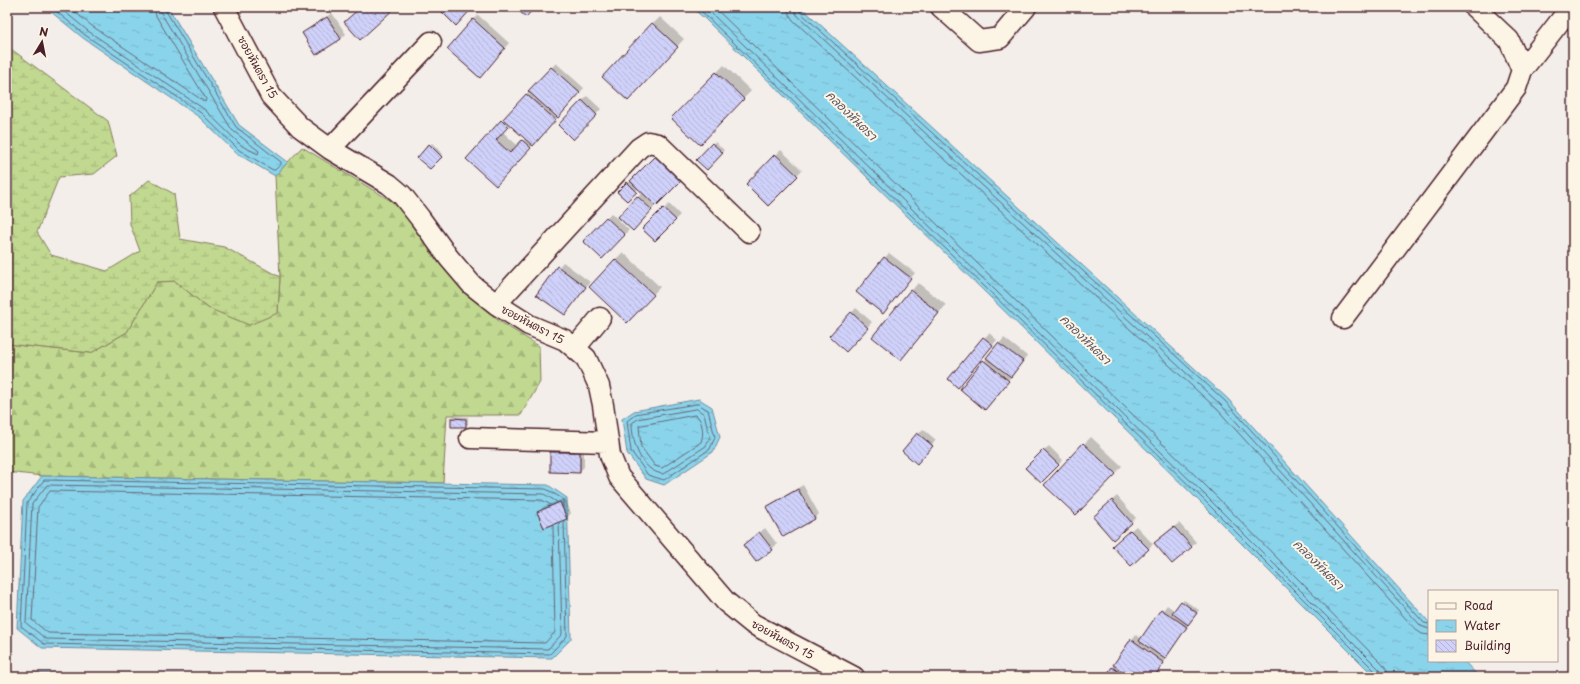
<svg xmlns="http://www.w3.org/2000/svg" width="1580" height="684" font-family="'Playpen Sans','Playpen Sans Thai',sans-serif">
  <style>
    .forest { fill: url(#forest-firs); stroke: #857c5d }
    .wetland { fill: url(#wetland-marsh); stroke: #857c5d }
    .water { fill: url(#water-ripples); stroke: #708c9e }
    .shadow { fill: #0003; fill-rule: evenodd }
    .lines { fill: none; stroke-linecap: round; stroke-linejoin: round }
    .shore { stroke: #646778; stroke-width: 1 }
    .building { fill: url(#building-back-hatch); stroke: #4a1f2b }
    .minor-casing { stroke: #4a1f2b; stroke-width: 23 }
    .minor { stroke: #fcf5e5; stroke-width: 20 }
    .labels { text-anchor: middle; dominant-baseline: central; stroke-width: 4; stroke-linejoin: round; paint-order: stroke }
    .street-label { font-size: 11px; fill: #4a1f2b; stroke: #fcf5e5 }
    .water-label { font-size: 12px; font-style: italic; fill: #5d5565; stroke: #fcf5e5 }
  </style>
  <defs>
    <pattern id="forest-firs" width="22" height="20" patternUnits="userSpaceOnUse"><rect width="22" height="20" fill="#c0d88f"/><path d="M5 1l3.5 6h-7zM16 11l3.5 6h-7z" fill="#a6b97c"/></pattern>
    <pattern id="wetland-marsh" width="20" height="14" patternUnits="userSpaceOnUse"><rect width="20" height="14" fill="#c0d88f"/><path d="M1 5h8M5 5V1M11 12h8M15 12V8" fill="none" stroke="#a6b97c"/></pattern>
    <pattern id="water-ripples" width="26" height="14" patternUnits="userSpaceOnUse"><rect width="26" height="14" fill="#8ad4eb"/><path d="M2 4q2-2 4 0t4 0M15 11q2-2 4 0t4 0" fill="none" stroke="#79b6ca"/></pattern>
    <pattern id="building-back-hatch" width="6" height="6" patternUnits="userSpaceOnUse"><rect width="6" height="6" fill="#cfd1fa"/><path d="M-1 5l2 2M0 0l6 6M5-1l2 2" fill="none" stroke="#b3b3d6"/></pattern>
  </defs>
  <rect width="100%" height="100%" fill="#f3eee9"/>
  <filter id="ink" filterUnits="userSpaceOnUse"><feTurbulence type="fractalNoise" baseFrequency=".025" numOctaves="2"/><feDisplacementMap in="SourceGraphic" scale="8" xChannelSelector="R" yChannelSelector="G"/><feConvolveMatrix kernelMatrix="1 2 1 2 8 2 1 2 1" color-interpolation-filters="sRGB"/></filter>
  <g filter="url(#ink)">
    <!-- forest -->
    <path class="forest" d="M302,147L393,202L419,232L461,288L499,321L539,346L540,382L521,415H447L443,483L42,476L7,472V344L91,353L127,332L157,282L175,281L208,308L278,313L280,277L275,176Z"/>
    <!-- wetland -->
    <path class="wetland" d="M7,46L108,121L117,156L94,174L59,177L37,232L51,255L107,271L140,251L130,224L129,197L149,180L174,194L180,239L224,247L280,277L278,313L249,325L208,308L175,281L157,282L127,332L91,353L7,344Z"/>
    <!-- water -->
    <path class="water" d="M45,7H168L239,125L288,162L275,176L236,153L199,117L83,38Z
      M691,7H801L1228,399L1429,622V661H1464L1479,677H1375L1194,496L704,18Z
      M699,399L712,407L720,437L713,452L664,485L646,479L627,453L622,419L634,411Z
      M42,476L548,485L567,498L571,639L552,658L42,648L17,628L23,501Z
      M7,673L499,677H7Z"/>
    <!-- shadow -->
    <path class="shadow" d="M332,13L346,34L341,39L317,54L303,34L308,29Z
      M478,15L509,43L484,72L473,20Z
      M660,17L684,39L635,92L653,24Z
      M556,63L584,88L503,178L467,159ZM510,124L526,138L518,146L503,132Z
      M724,65L751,91L700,144L673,118Z
      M587,96L601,109L573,139L559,125Z
      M715,142L724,150L707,168L697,160Z
      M432,143L443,154L430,168L419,157Z
      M781,150L802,170L768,205L747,184Z
      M661,151L686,175L633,229L620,217L643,192L639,188L627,200L619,192Z
      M669,204L680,215L655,239L644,229Z
      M611,213L629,230L602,257L584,241Z
      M623,252L660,287L635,314L615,260Z
      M889,253L915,273L883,312L885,258Z
      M563,262L590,282L565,314L537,294Z
      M918,283L946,305L901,359L873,337Z
      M856,308L872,322L850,346L830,336Z
      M989,333L997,340L962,382L949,379Z
      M1004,338L1027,356L990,404L961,389Z
      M454,416L468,417V424L466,426L452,418Z
      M923,429L936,440L921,458L903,451Z
      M1091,437L1122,466L1076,514L1045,484Z
      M1049,446L1063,460L1041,482L1027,468Z
      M556,447H584V467L579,472L551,471V452Z
      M803,485L819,514L815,518L767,507L772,503Z
      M1117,496L1136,518L1113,539L1099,512Z
      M565,498L571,513L567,518L545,527L539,512L543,507Z
      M1179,523L1196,542L1191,547L1160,538Z
      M1136,526L1153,544L1148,549L1118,541Z
      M765,528L777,544L772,549L744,545Z
      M1184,600L1199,610L1166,656L1168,657L1154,677H1106L1136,635L1142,639L1167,605L1175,611Z
      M1236,672L1243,677H1231Z"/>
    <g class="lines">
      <!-- shore -->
      <path class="shore" d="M51,7L85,35L201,113L239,150L273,170H275L281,164V162L236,127L166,11L165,7
        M59,7L88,31L204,109L242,146L258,154L259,151L232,130L161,13L160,7
        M69,7L92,26L205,102L206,99L156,16L154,7
        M697,7L1197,493L1376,672L1377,677
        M705,7L1200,490L1379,669L1382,677
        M714,7L1205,485L1383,665L1387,671L1388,677
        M787,7L789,14L793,20L1217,409L1416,630L1422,634L1429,635
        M793,7L797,15L1221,405L1421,626L1429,629
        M799,7L800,12L1225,401L1424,623L1429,624
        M698,404L708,410L715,437L710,449L664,480L648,475L631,451L627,421L636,414Z
        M697,409L704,414L710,436L706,446L663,474C641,471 632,443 632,423L638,419Z
        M696,415C703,420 704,435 701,442L662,468L655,466L641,447L639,426Z
        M557,502L544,494L47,485L32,504L26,623L46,639L548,649L562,634L559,523
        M551,505L542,500L50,491L38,507L32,620L48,633L545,643L555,632L553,526
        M563,507V499L546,489L44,480L27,503L21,626L44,644L550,654L567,636L564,521
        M7,677H50"/>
    </g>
    <!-- building -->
    <path class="building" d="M361,7H396L360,40L344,22Z
      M446,7H473L456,26L442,12Z
      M514,7H535L526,17Z
      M327,17L341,39L316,55L302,33Z
      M473,19L505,48L480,78L447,49Z
      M652,23L678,47L628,101L602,77Z
      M551,67L580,93L558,118L528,91Z
      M716,72L744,99L700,145L671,118Z
      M526,94L556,120L533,146L503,119Z
      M582,100L597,115L573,140L558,125Z
      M501,120L508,127L496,140L510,153L522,140L531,148L496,186L466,159Z
      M712,143L723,153L707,170L696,160Z
      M429,144L442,157L430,169L417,158Z
      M775,154L798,176L768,206L746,184Z
      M656,155L682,180L656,206L630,181Z
      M627,182L637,192L627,201L617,192Z
      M637,196L652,210L633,231L618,217Z
      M663,208L676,220L655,241L642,229Z
      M606,217L625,235L602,259L583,241Z
      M884,257L911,278L883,314L856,292Z
      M615,259L654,295L627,323L589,287Z
      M557,266L586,287L565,315L536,295Z
      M910,290L939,313L901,360L872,337Z
      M851,312L868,328L846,352L829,336Z
      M983,337L993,345L958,388L948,379Z
      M998,343L1023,361L1011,377L986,358Z
      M983,360L1009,381L985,410L960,389Z
      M451,418L466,419V427H451Z
      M917,433L933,446L917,464L902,451Z
      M1083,443L1116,474L1076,515L1044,485Z
      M1043,450L1059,465L1041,483L1025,468Z
      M550,452H580V473L550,472Z
      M798,489L815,519L783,537L766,507Z
      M1112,500L1132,523L1113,540L1093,517Z
      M560,502L567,519L544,528L537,512Z
      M1174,527L1192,547L1172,564L1154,543Z
      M1130,530L1149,549L1131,566L1112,546Z
      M759,532L773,550L756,562L743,545Z
      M1181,601L1197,613L1188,625L1172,613Z
      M1161,609L1187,627L1165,659L1139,641Z
      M1131,639L1164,663L1154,677H1131L1113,665Z
      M1112,667L1126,677H1105Z"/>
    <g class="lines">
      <!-- minor casing -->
      <g class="minor-casing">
        <path id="minor" d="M224,7L271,96L300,127L330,149L389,184L402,195L420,218L449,258L472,285L496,304L529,325L565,340L586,358L599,386L603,405L610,455L619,477L726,602L753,624L854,677
          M941,7L979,41L1000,38L1026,7
          M1522,70L1571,7
          M330,149L431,42
          M496,304L639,148L648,142L658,144L749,232
          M1343,318L1516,88L1522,70L1509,40L1474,7
          M575,348L600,318
          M470,438L608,442"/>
      </g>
      <!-- minor -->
      <use href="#minor" class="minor"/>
    </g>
  </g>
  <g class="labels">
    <!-- street labels -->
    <g class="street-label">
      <text transform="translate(258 67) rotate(61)">ซอยหันตรา 15</text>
      <text transform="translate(533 324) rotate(28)">ซอยหันตรา 15</text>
      <text transform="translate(783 639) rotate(29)">ซอยหันตรา 15</text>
    </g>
    <!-- water labels -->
    <g class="water-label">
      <text transform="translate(852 115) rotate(44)">คลองหันตรา</text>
      <text transform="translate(1086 339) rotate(44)">คลองหันตรา</text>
      <text transform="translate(1319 564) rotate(45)">คลองหันตรา</text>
    </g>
  </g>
  <!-- margin -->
  <rect width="1580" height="684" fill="none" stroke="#fcf5e5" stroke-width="24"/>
  <rect x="12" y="12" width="1556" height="660" fill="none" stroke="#4a1f2b" stroke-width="1.5" filter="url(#ink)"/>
  <!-- legend -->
  <rect x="1428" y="590" width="130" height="72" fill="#fcf5e5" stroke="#b59f9b"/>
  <rect x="1436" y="603" width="20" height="6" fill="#fcf5e5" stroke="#b59f9b"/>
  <text x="1464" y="610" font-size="12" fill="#4a1f2b">Road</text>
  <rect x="1436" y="620" width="20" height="12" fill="url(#water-ripples)" stroke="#b59f9b"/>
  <text x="1464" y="630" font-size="12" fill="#4a1f2b">Water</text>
  <rect x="1436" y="640" width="20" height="12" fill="url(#building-back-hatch)" stroke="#b59f9b"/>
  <text x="1464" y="650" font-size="12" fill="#4a1f2b">Building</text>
  <!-- north arrow -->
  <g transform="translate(42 42) rotate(10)" stroke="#fcf5e5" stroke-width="3" paint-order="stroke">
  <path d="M0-3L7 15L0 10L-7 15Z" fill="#4a1f2b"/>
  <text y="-6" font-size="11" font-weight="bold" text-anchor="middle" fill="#4a1f2b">N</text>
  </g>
</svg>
